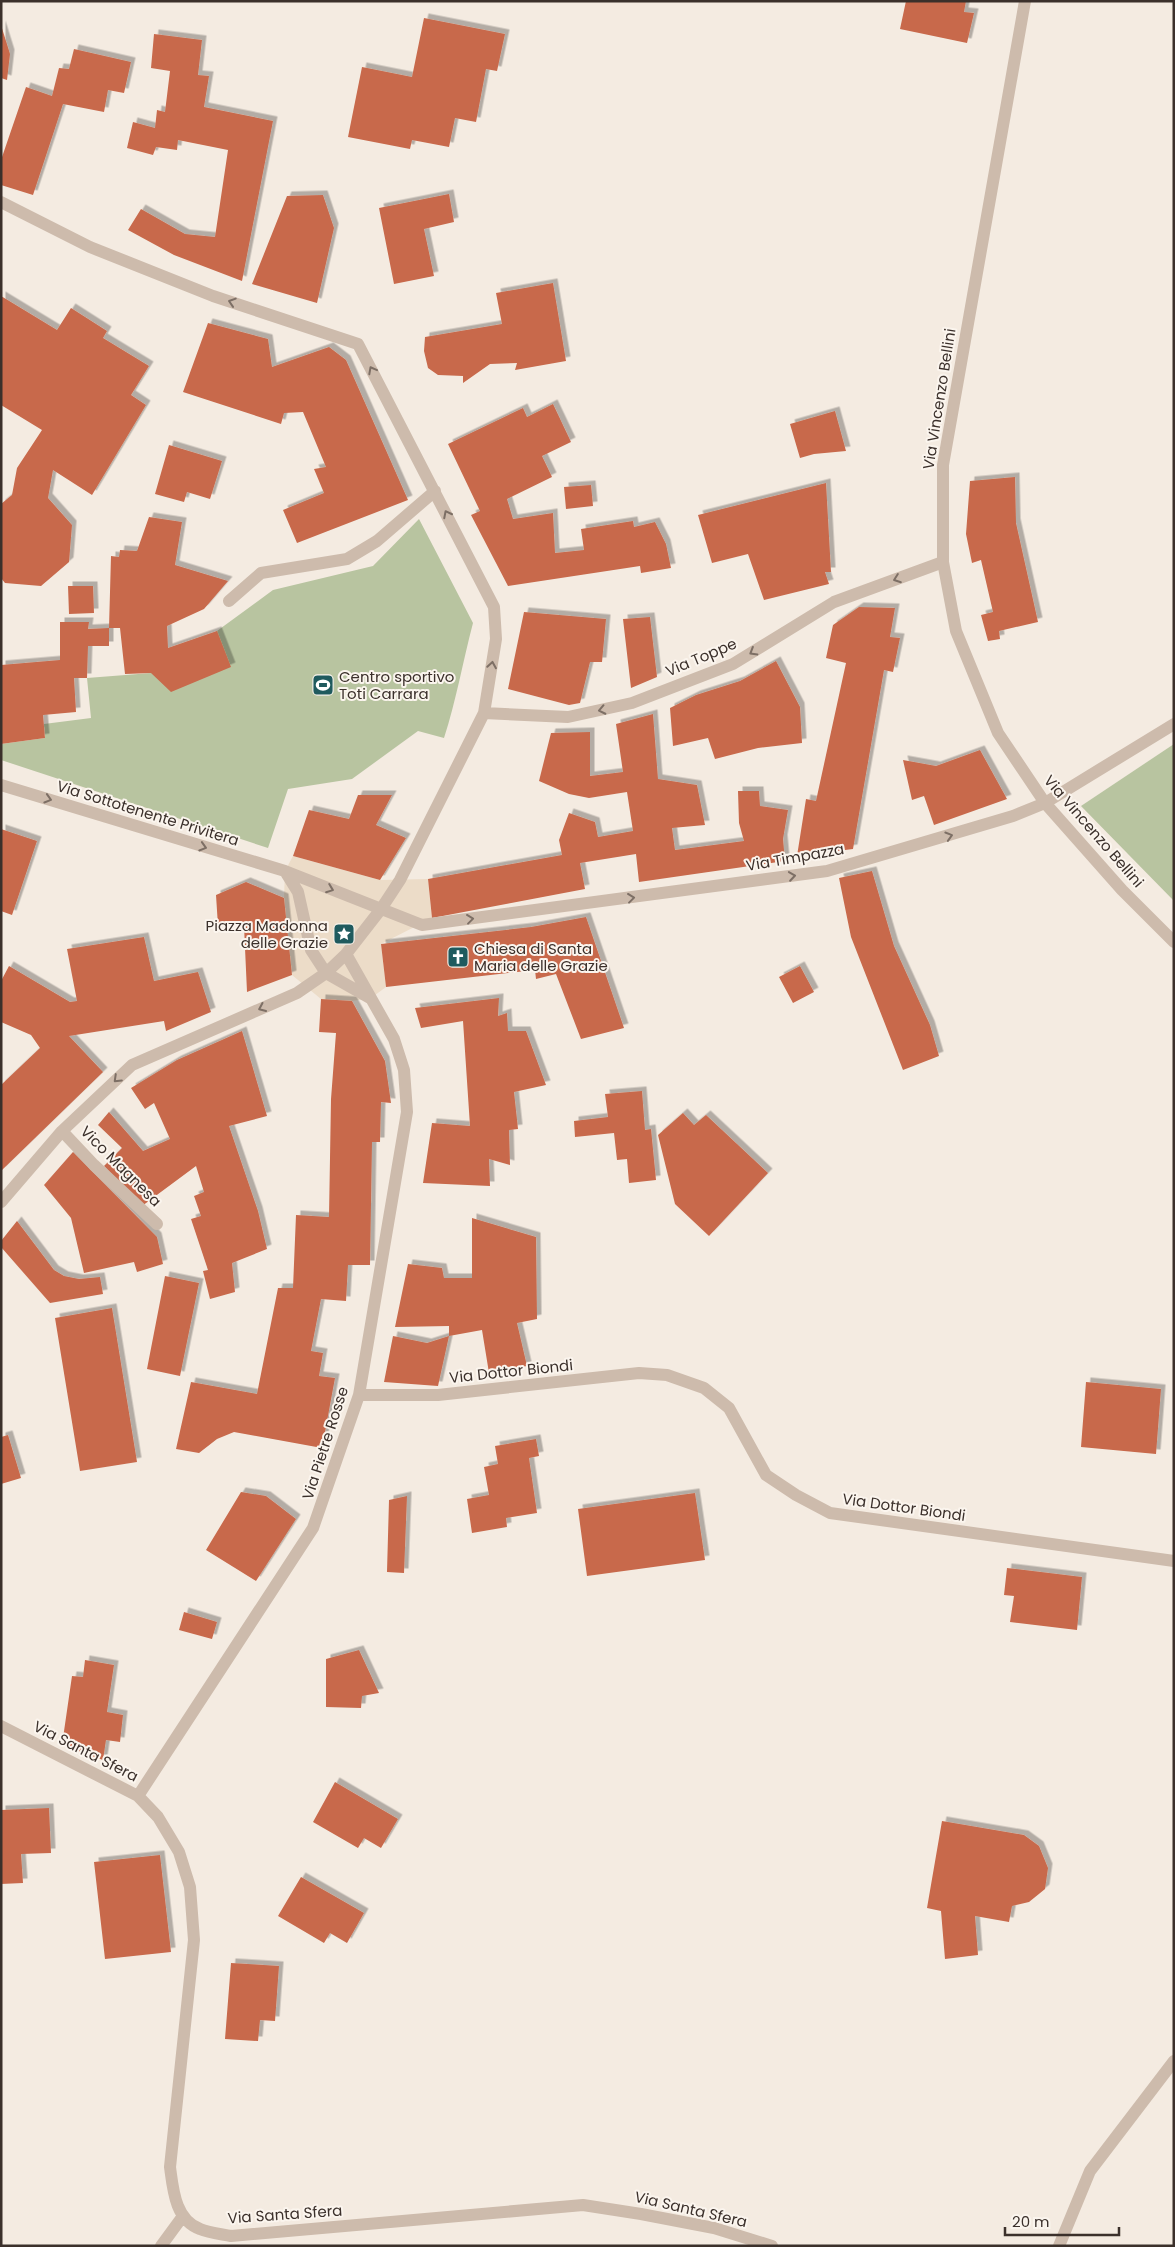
<svg xmlns="http://www.w3.org/2000/svg" width="1175" height="2247" font-family="Poppins,sans-serif">
  <style>
    .green { fill: #b8c4a0 }
    .plaza { fill: #ecdcc8 }
    .building { fill: #c8694b; filter: url(#shadow) }
    .lines { fill: none; stroke-linecap: round; stroke-linejoin: round }
    .minor { stroke: #cdbbac; stroke-width: 12 }
    .tertiary { stroke: #cdbbac; stroke-width: 12 }
    .oneway { stroke: #7d6f65 }
    .labels { text-anchor: middle; dominant-baseline: central; stroke-width: 4; stroke-linejoin: round; paint-order: stroke }
    .street-label { font-size: 15px; fill: #3b302b; stroke: #fbf5ee }
    .poi-label { font-size: 15px; fill: #3b302b; stroke: #fbf5ee; text-anchor: start }
  </style>
  <defs>
    <filter id="shadow"><feDropShadow dx="4.5" dy="-4.5" stdDeviation="0" flood-color="#0004"/></filter>
  </defs>
  <rect width="100%" height="100%" fill="#f4ebe1"/>
  <!-- green -->
  <path class="green" d="M419,519L473,623C463,661 456,701 444,738L418,731L352,779L288,789L268,848L1,760V744L45,738L44,724L91,718L87,678L151,673L217,631L273,590L373,566Z
    M1174,744V901L1081,806Z"/>
  <!-- plaza -->
  <path class="plaza" d="M293,856L380,880L428,879L432,918L381,944L386,987L371,998L352,1001L321,999L292,975L284,898L285,871Z"/>
  <!-- building -->
  <path class="building" d="M906,1H966L964,12L974,13L967,43L900,29Z
    M424,18L505,34L497,71L486,69L476,122L455,118L449,147L412,140L410,149L348,137L362,67L412,77Z
    M1,25L10,54L7,80L1,78Z
    M154,34L202,40L198,75L209,76L204,107L273,121L242,281L174,255L128,230L141,209L185,234L215,237L228,150L178,140L177,150L156,147L153,155L127,148L133,122L155,128L157,110L165,112L170,71L151,68Z
    M74,49L131,62L124,93L108,90L104,112L63,104L33,195L1,185V160L26,87L52,96L59,68L69,69Z
    M449,194L454,222L424,229L434,276L394,284L379,208Z
    M323,195L334,228L317,303L252,284L287,196Z
    M553,283L566,361L515,370L517,363L490,364L463,383V376L438,375L428,368L424,351L425,337L502,324L496,293Z
    M1,296L57,330L71,308L107,331L103,338L149,366L131,395L146,405L92,495L53,470L48,498L72,525L69,562L41,586L5,583L1,578V504L12,495L17,468L42,430L1,405Z
    M208,323L268,339L272,367L329,347L346,360L408,500L297,543L283,510L324,493L314,469L326,467L303,412L284,413L281,424L183,392Z
    M553,404L571,442L542,456L552,477L507,499L513,519L553,513L555,553L584,550L581,529L633,521L634,527L655,522L666,544L671,568L641,573L640,566L508,586L471,515L480,511L448,444L523,408L527,417Z
    M835,411L846,451L814,454L800,458L790,424Z
    M169,445L222,461L210,499L187,492L184,502L155,494Z
    M1015,477L1016,523L1038,622L999,631L1000,639L988,641L981,615L993,612L981,560L972,563L966,534L970,481Z
    M826,483L831,572H825L829,584L764,600L748,554L712,563L698,515Z
    M591,485L593,506L566,509L564,487Z
    M149,517L182,522L175,565L228,581L204,609L167,626L168,648L217,631L231,667L171,692L151,673L125,674L120,628H109V646H88L87,678H74L76,712L43,715L45,738L1,744V665L60,660V622H89L88,629L109,628L111,556L119,557L120,550L137,551Z
    M68,586H93L94,613L69,614Z
    M859,607L895,608L890,637L900,638L893,672L884,670L853,849L797,856L806,799L816,801L846,663L826,658L833,625Z
    M524,612L606,619L602,662H590L580,703L569,705L508,689Z
    M650,617L657,677L631,688L623,619Z
    M776,661L800,707L802,743L758,748L715,759L708,738L673,746L670,708L696,695L740,681Z
    M653,714L658,779L697,785L705,825L672,828L675,850L744,841L739,823L738,791H759L760,806L788,810L783,839L785,861L639,882L636,854L580,863L585,889L432,918L428,879L562,855L559,840L569,813L595,822L598,837L633,831L627,792L589,798L569,794L539,781L551,733L590,732V776L623,772L616,724Z
    M980,750L1007,799L934,825L924,796L912,800L903,760L936,766Z
    M358,795H392L376,825L406,838L380,880L293,856L309,810L349,819Z
    M1,829L37,841L12,915L1,911Z
    M872,871L894,946L930,1025L939,1056L903,1070L851,937L839,878Z
    M246,882L284,898L292,975L247,992L244,926H218L216,895Z
    M586,917L624,1028L581,1039L556,974L536,979L535,970L386,987L381,944L531,927Z
    M144,937L154,981L198,972L211,1012L166,1031L164,1021L69,1036L103,1072L1,1171V1085L40,1048L31,1035L1,1022V981L9,966L70,1002L77,1001L67,949Z
    M800,966L814,992L793,1003L779,977Z
    M499,998L498,1016L507,1013L508,1031H526L546,1085L514,1092L518,1129L509,1130L510,1165L489,1159L490,1186L423,1183L432,1123L470,1126L463,1021L421,1028L415,1008Z
    M321,999L352,1001L385,1061L391,1103L381,1102L380,1142H372L370,1265H348L346,1301L321,1299L311,1351L323,1353L319,1376L335,1378L322,1448L234,1432L217,1439L199,1453L176,1449L191,1382L257,1394L278,1288H293L296,1215L329,1217L331,1099L336,1033L319,1032Z
    M242,1031L267,1116L229,1126L258,1211L267,1249L232,1263L235,1292L210,1299L203,1271L208,1270L191,1219L201,1216L194,1196L204,1192L196,1166L142,1206L104,1166L122,1148L98,1125L109,1112L143,1151L170,1139L154,1103L145,1109L131,1088L177,1060Z
    M642,1091L645,1130L651,1129L656,1180L629,1183L627,1159L617,1160L614,1133L575,1137L574,1121L608,1117L605,1094Z
    M683,1113L694,1125L706,1115L768,1173L709,1236L675,1204L658,1135Z
    M73,1152L157,1237L163,1264L137,1272L134,1262L84,1273L71,1218L44,1185Z
    M472,1218L536,1237L537,1319L517,1323L527,1366L489,1373L482,1330L449,1336L438,1386L384,1382L393,1336L427,1343L449,1336V1326L395,1327L408,1264L442,1268L444,1278H472Z
    M17,1221L54,1270L64,1276L79,1279L100,1277L103,1294L50,1303L1,1247V1241Z
    M165,1276L199,1283L180,1376L147,1369Z
    M112,1308L137,1462L80,1471L55,1318Z
    M1086,1382L1161,1389L1156,1454L1081,1447Z
    M8,1435L21,1478L1,1484V1437Z
    M536,1439L539,1456L529,1458L537,1513L506,1518L507,1527L472,1533L467,1499L489,1495L484,1467L498,1464L495,1446Z
    M241,1492L266,1496L296,1519L256,1581L206,1550Z
    M695,1493L705,1560L587,1576L578,1509Z
    M407,1496L404,1573L387,1572L389,1500Z
    M1007,1568L1082,1577L1077,1630L1010,1622L1014,1596L1004,1595Z
    M184,1612L217,1622L212,1639L179,1630Z
    M359,1650L379,1693L362,1696L361,1708L326,1707V1659Z
    M85,1660L114,1665L107,1712L123,1715L120,1742L106,1740L103,1760L62,1745L72,1676L83,1677Z
    M335,1782L398,1819L381,1848L364,1838L358,1848L313,1822Z
    M49,1808L51,1853L21,1854L23,1883L1,1884V1810Z
    M942,1821L1024,1835L1039,1846L1048,1868L1045,1889L1029,1902L1012,1906L1009,1922L975,1916L978,1955L945,1959L941,1911L927,1908Z
    M160,1855L171,1952L105,1959L94,1862Z
    M301,1877L364,1913L347,1943L330,1933L324,1943L278,1916Z
    M231,1963L279,1966L275,2021L260,2020L258,2041L225,2039Z"/>
  <g class="lines">
    <!-- minor -->
    <path class="minor" d="M1,202L90,247L213,296L358,344L494,607L496,639L484,713L400,880L381,909L346,954L326,973L297,993L132,1065L62,1131L1,1202
      M229,601L261,573L347,559L377,541L435,491
      M484,713L568,717L632,703L733,664L834,602L943,562
      M1,785L285,871L422,925L827,871L1013,816L1045,803L1174,724
      M285,871L298,892L311,950L326,973L370,998
      M62,1131L94,1165L157,1224
      M359,1395H438L639,1373L667,1375L704,1388L729,1408L766,1475L796,1495L830,1513L1174,1561
      M1,1726L138,1796L158,1817L179,1852L190,1887L194,1940L170,2167C173,2189 175,2220 200,2229C209,2233 221,2234 231,2236L583,2205L641,2214L714,2228L772,2246
      M138,1796L313,1528L359,1395L407,1112L404,1070L394,1039L346,954
      M161,2246L183,2216
      M1059,2246L1090,2171L1174,2061"/>
    <!-- tertiary -->
    <path class="tertiary" d="M1025,1L943,465V562L956,631L998,733L1045,803L1122,890L1174,942"/>
  </g>
  <!-- one-way arrows -->
  <defs><path id="oneway-chevron" d="M-2-3.5L2.5 0L-2 3.5" fill="none" stroke-width="1.6" stroke-linecap="round" stroke-linejoin="round" transform="scale(1.25)"/></defs>
  <g class="oneway">
    <use href="#oneway-chevron" transform="translate(232 302) rotate(-162)"/>
    <use href="#oneway-chevron" transform="translate(372 370) rotate(-118)"/>
    <use href="#oneway-chevron" transform="translate(447 514) rotate(-117)"/>
    <use href="#oneway-chevron" transform="translate(897 579) rotate(160)"/>
    <use href="#oneway-chevron" transform="translate(753 652) rotate(149)"/>
    <use href="#oneway-chevron" transform="translate(492 665) rotate(-81)"/>
    <use href="#oneway-chevron" transform="translate(602 710) rotate(168)"/>
    <use href="#oneway-chevron" transform="translate(48 799) rotate(17)"/>
    <use href="#oneway-chevron" transform="translate(949 836) rotate(-17)"/>
    <use href="#oneway-chevron" transform="translate(203 847) rotate(17)"/>
    <use href="#oneway-chevron" transform="translate(792 876) rotate(-8)"/>
    <use href="#oneway-chevron" transform="translate(330 889) rotate(21)"/>
    <use href="#oneway-chevron" transform="translate(631 898) rotate(-7)"/>
    <use href="#oneway-chevron" transform="translate(470 919) rotate(-7)"/>
    <use href="#oneway-chevron" transform="translate(262 1008) rotate(156)"/>
    <use href="#oneway-chevron" transform="translate(117 1079) rotate(136)"/>
  </g>
  <!-- icons -->
  <defs>
    <g id="stadium-square" transform="scale(1.125)"><rect x="-9" y="-9" width="18" height="18" rx="4" fill="#1f5a5e" stroke="#fbf5ee"/><path d="M0-5a6.5 5 0 1 0 0 10a6.5 5 0 1 0 0-10ZM-3.5-1.8h7v3.6h-7Z" fill="#fff"/></g>
    <g id="sight-square" transform="scale(1.125)"><rect x="-9" y="-9" width="18" height="18" rx="4" fill="#1f5a5e" stroke="#fbf5ee"/><path d="M0-6L1.8-2.2L6-1.7L2.9 1.2L3.7 5.4L0 3.3L-3.7 5.4L-2.9 1.2L-6-1.7L-1.8-2.2Z" fill="#fff"/></g>
    <g id="church-square" transform="scale(1.125)"><rect x="-9" y="-9" width="18" height="18" rx="4" fill="#1f5a5e" stroke="#fbf5ee"/><path d="M-1.2-6h2.4v3.5h3.3v2.4h-3.3V6h-2.4V-.1h-3.3v-2.4h3.3Z" fill="#fff"/></g>
  </defs>
  <g fill-rule="evenodd">
    <use href="#stadium-square" x="323" y="685"/>
    <use href="#sight-square" x="344" y="934"/>
    <use href="#church-square" x="458" y="957"/>
  </g>
  <g class="labels">
    <!-- street labels -->
    <g class="street-label">
      <text transform="translate(939 399) rotate(-81)">Via Vincenzo Bellini</text>
      <text transform="translate(701 657) rotate(-23)">Via Toppe</text>
      <text transform="translate(148 813) rotate(17)">Via Sottotenente Privitera</text>
      <text transform="translate(1094 831) rotate(49)">Via Vincenzo Bellini</text>
      <text transform="translate(795 857) rotate(-10)">Via Timpazza</text>
      <text transform="translate(121 1166) rotate(45)">Vico Magnesa</text>
      <text transform="translate(511 1371) rotate(-6)">Via Dottor Biondi</text>
      <text transform="translate(325 1443) rotate(-72)">Via Pietre Rosse</text>
      <text transform="translate(904 1507) rotate(8)">Via Dottor Biondi</text>
      <text transform="translate(86 1751) rotate(27)">Via Santa Sfera</text>
      <text transform="translate(691 2209) rotate(13)">Via Santa Sfera</text>
      <text transform="translate(285 2214) rotate(-4)">Via Santa Sfera</text>
    </g>
    <!-- poi labels -->
    <g class="poi-label">
      <text x="339" y="676">Centro sportivo<tspan x="339" dy="17">Toti Carrara</tspan></text>
      <text x="328" y="925" text-anchor="end">Piazza Madonna<tspan x="328" dy="17">delle Grazie</tspan></text>
      <text x="474" y="948">Chiesa di Santa<tspan x="474" dy="17">Maria delle Grazie</tspan></text>
    </g>
  </g>
  <!-- border -->
  <rect width="1175" height="2247" fill="none" stroke="#3b302b" stroke-width="5"/>
  <!-- scale -->
  <path d="M1005 2227v8h114v-8" fill="none" stroke="#3b302b" stroke-width="2.5"/>
  <text x="1012" y="2227" font-size="15" fill="#3b302b" stroke="#fbf5ee" stroke-width="4" paint-order="stroke">20 m</text>
</svg>
